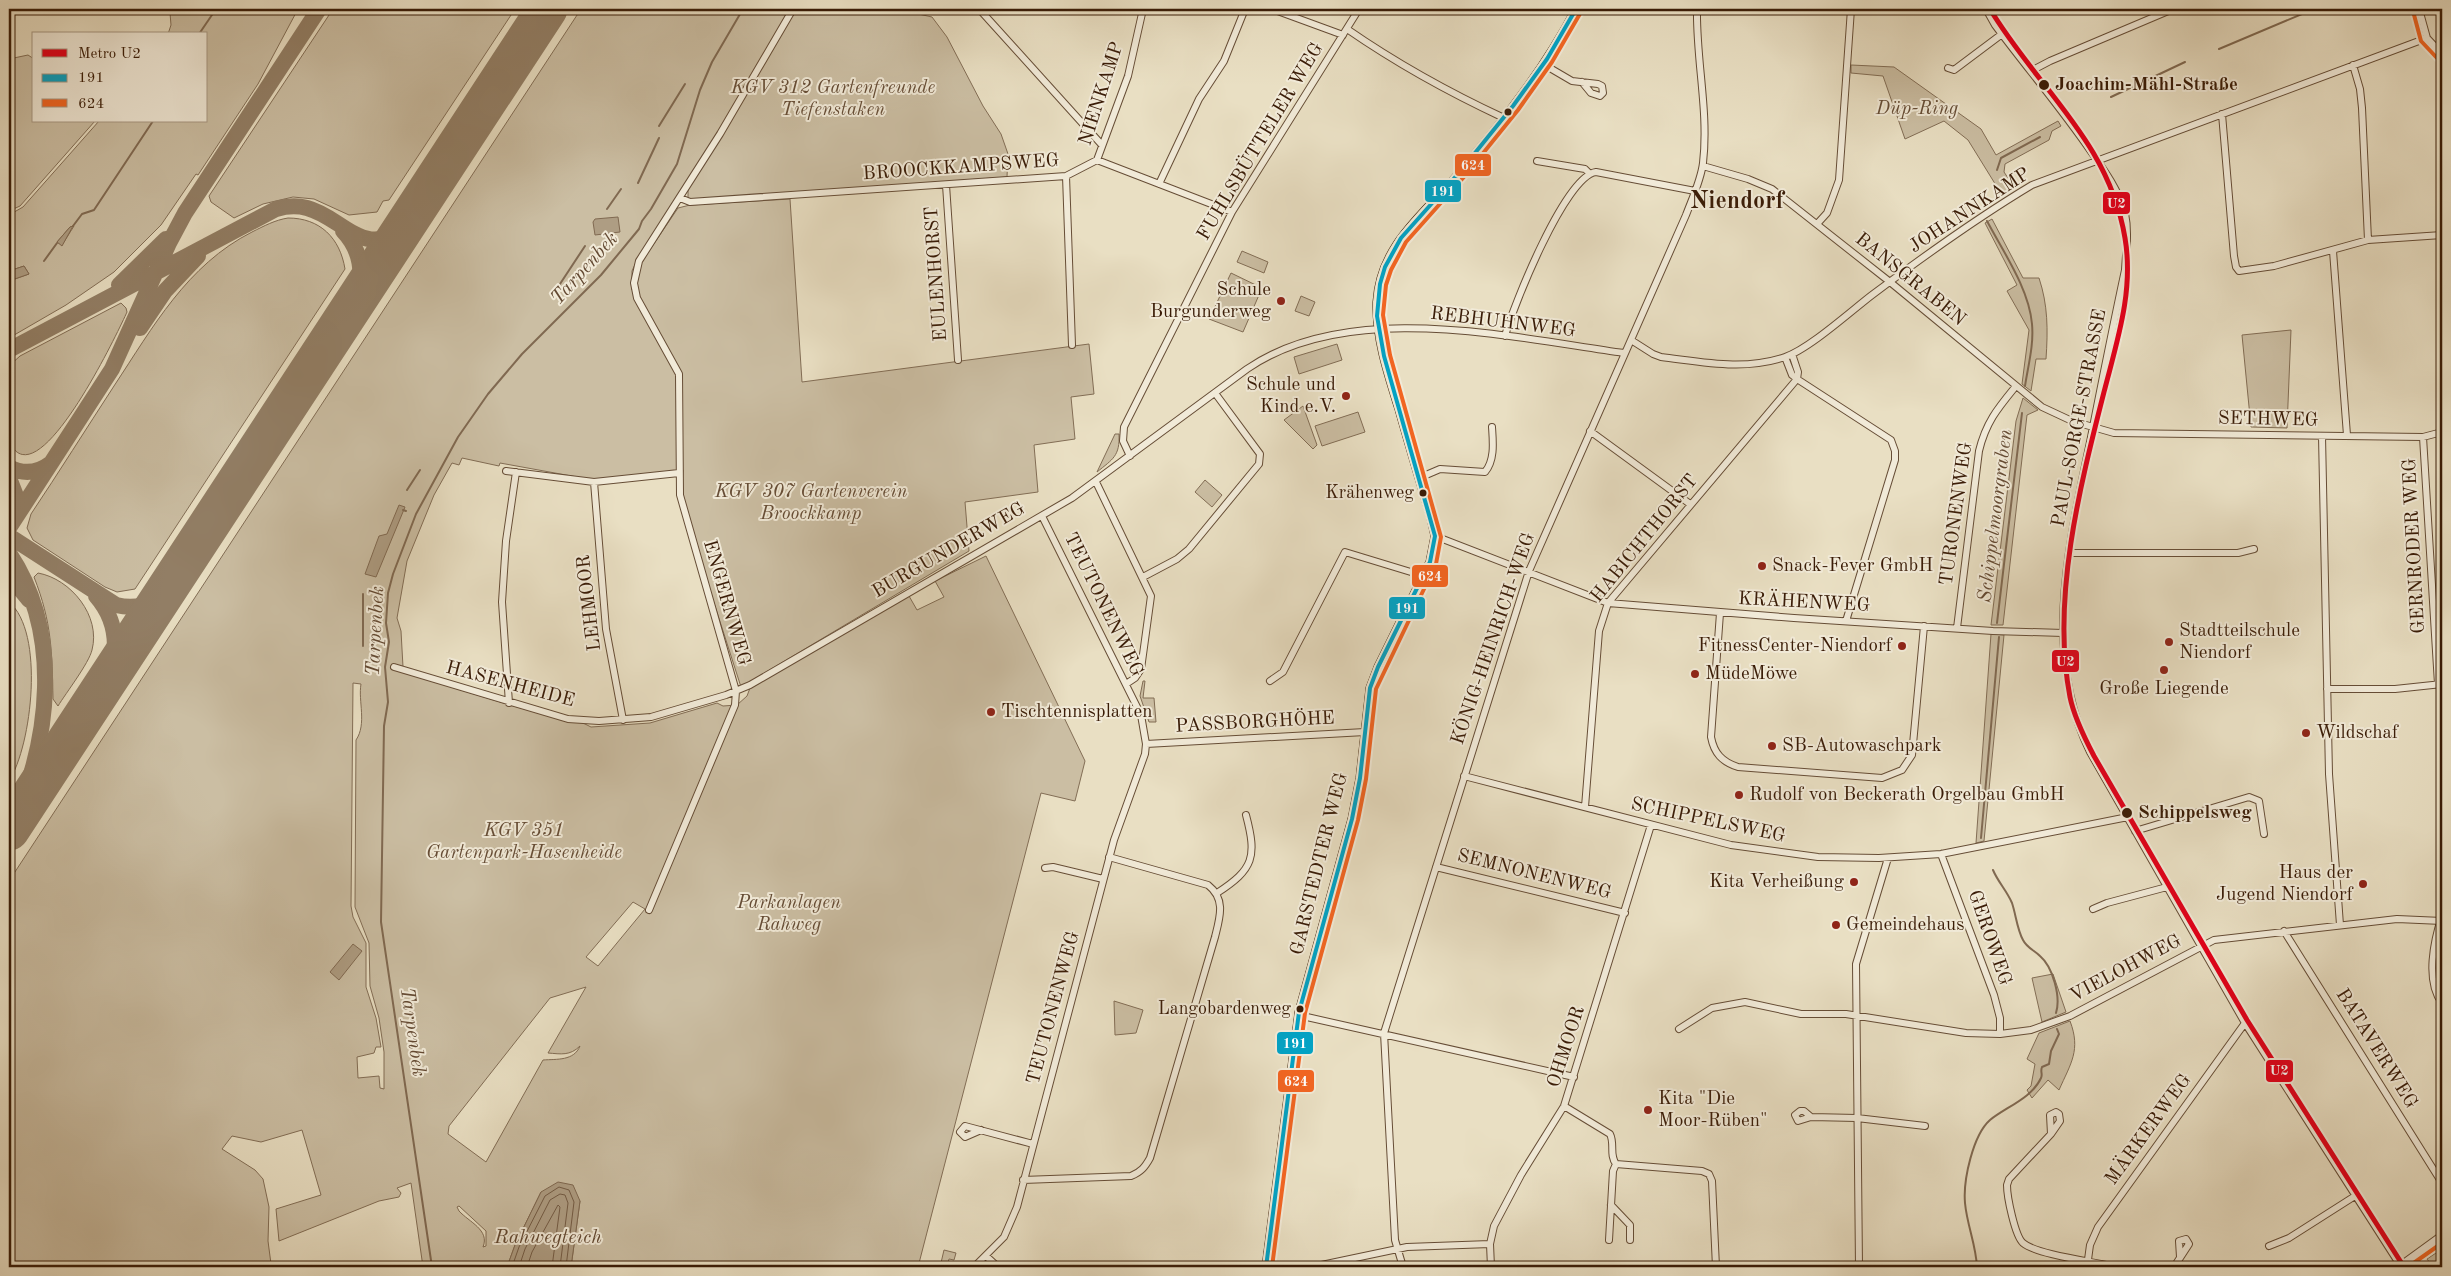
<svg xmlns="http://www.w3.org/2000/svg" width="2451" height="1276" font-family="'Old Standard TT',serif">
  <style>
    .green { fill: #cbbea3; stroke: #826d55; fill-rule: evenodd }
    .water { fill: #ae9d83; stroke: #806951 }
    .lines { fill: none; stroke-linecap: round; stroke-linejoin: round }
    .shore { stroke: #745c45; stroke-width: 1 }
    .stream { stroke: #806951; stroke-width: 2 }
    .taxiway { stroke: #927e65; stroke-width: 16 }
    .runway { stroke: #927e65; stroke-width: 41 }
    .minor-casing { stroke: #664d36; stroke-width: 8 }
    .major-casing { stroke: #3a1c07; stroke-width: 9 }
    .minor { stroke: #f1ead8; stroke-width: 6 }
    .major { stroke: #e9dfc3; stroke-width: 8 }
    .bus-1-casing { stroke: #f1ead8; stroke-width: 8 }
    .bus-2-casing { stroke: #f1ead8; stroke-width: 8 }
    .bus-1 { stroke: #03a2c4; stroke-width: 4 }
    .bus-2 { stroke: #f26522; stroke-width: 4 }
    .metro-1-casing { stroke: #f1ead8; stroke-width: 9 }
    .metro-1 { stroke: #e2001a; stroke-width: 5 }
    .stop-dot { fill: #3a1c07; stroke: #f1ead8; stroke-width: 2 }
    .poi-dot { fill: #8f2418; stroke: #f1ead8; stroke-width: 2 }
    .labels { text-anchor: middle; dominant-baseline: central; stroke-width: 4; stroke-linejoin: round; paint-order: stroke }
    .bus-label { font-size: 18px; fill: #3a1c07; stroke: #f1ead8; text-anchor: end }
    .stop-label { font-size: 19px; font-weight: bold; fill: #3a1c07; stroke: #f1ead8; text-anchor: start }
    .park-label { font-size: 19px; font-style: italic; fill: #664d36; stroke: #f1ead8 }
    .street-label { font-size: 19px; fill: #3a1c07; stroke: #f1ead8 }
    .poi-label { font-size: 19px; fill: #3a1c07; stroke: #f1ead8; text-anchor: start }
    .water-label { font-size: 20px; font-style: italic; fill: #634932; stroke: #f1ead8 }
    .district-label { font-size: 24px; font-weight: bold; fill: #3a1c07; stroke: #f1ead8 }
    .line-badge { stroke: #f1ead8; stroke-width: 2 }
    .badge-label { font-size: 14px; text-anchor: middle; font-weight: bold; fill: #fff }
  </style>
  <rect width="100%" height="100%" fill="#e9dfc3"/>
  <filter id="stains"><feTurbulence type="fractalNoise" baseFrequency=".004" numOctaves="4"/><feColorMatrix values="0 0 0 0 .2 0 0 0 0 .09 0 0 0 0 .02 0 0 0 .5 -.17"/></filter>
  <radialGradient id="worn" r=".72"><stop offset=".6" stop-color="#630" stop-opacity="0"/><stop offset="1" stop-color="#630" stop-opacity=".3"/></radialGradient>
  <!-- green -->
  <path class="green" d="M164,9H298L258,84L198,175L196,174L161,225L114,272L66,305L9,338V281L29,274L24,266L9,271V215L23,207L99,121H206V34H168L171,25L170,13ZM74,226L62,245L57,242L70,227Z
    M333,9H515L389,200L383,201L377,212L349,215L314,199L293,197L263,204L234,218L211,202L209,196Z
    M581,9H896L932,17L947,37L983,106L1001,134L1008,154L1007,177L690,200L688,197V185L729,114L637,260L632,271V290L641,263L678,208L690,205L790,199L802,382L1089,344L1094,394L1071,397L1075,439L1034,445L1038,492L965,502L969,551L741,687L681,500L683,470L619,478L588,479L500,463L499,466L462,458L459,465L452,463L434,495L407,561L397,618L401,631L403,667L399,671L510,705L568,721H579L591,727L650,723L717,703L723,706L737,705L747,696L750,688L909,596L917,610L944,597L935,581L986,556L1085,761L1075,801L1041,793L918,1267H571L580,1201L541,1192L515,1245L507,1267H423L411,1183L397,1188L401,1193L399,1197L379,1201L279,1241L276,1209L321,1195L302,1130L261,1142L232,1136L222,1149L255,1170L263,1179L269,1207L268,1241L271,1264L259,1267H9V881ZM353,683L361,684C358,701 367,724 356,740L355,907L369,943L370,986L379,1018L384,1052V1089L380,1088L379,1076L358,1078L357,1057L374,1053L376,1047H381L376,1018L366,987V943L353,917L351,906ZM633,902L645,909L598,966L586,957ZM586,987L548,1053C561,1054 570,1056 580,1046C574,1061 557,1059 543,1060L486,1162L448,1134L449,1126L550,998ZM459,1206L486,1231V1246L483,1247C490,1230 469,1222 459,1211L457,1207Z
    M28,55L34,59V121H95L20,206L9,211V59Z
    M1851,65L1894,67L1981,129L1996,155L2058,121L2061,126L2052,131L2049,140L2005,164L2004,172L2014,187L2002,195L1968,140L1944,121L1905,139L1883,76L1851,73Z
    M288,218C320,218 340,238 345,269L135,589L117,592L105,587L33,540L27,528L31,514C59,472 86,429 114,386C153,327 187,265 252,232C264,226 275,220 288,218Z
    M1992,219L2023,278H2039C2048,305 2048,330 2046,359H2036L2031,391L2022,384L2029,330L2007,291L2017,285L1985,223Z
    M1242,251L1268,262L1264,273L1237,262Z
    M1231,273L1262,288L1243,332L1209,319Z
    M1301,296L1315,302L1309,316L1295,311Z
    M121,303L126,308L127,312C118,332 38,500 10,443C5,433 9,380 9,366L20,356Z
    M2291,330L2287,428L2251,427L2242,335Z
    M1337,344L1342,360L1299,374L1294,357Z
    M2023,398L2038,410L2027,415L2003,625H1991L2016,421Z
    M1303,406L1317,445L1313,449L1284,420Z
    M1358,412L1365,432L1322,446L1315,426Z
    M1115,434H1119C1120,456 1113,459 1097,472Z
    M1205,480L1222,495L1212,507L1195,492Z
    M38,573C71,579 101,616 92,650C89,663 66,693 58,706L53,699C52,652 52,623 34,577Z
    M9,602C45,632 32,745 9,781Z
    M1991,634L2004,635L1984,841L1976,843Z
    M1143,681H1145L1143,698H1154L1156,722H1149L1140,696Z
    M2053,974L2066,1012L2042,1022L2032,978Z
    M1114,1001L1143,1010L1136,1033L1115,1035Z
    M2070,1021C2081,1050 2071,1063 2059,1090L2048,1080L2032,1098L2027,1090L2031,1086L2035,1064L2027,1059L2039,1033Z
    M2442,1249V1260L2430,1263L2427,1259Z
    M944,1250L956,1253L954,1260L949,1259L947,1267H940Z"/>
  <!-- water -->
  <path class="water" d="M618,217L620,232L595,235L593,222L595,219Z
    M73,226L62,246L57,242L70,227Z
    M24,266L29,274L9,281V271Z
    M399,505L405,507L376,577L365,574L379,536L387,534Z
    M353,944L362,951L339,980L330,972Z
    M558,1182L573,1185L580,1201L571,1267H507L515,1245L541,1192Z"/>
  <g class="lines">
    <!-- shore -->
    <path class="shore" d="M512,1267L519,1247L545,1196L559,1187L569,1190L574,1202L566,1267
      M519,1267L525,1249L550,1200L560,1194L565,1195L568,1203L560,1267
      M527,1267L532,1252L558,1205L560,1207L552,1267"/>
    <!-- stream -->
    <path class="stream" d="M199,34L216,9
      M2219,49L2314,9
      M2111,97L2185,62
      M659,126L685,84
      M1997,170L2001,158L2040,137
      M638,183L659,138
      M607,209L621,189
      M1987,221C2004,253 2029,289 2032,324C2034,345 2028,366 2025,386
      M73,226L82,214L94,210L153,121
      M44,261L57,243
      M558,287L585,246
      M407,490L420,470
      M403,510L406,511
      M1997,623L2022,413
      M363,646V594
      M1981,838L1999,637
      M1993,870C1998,882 2007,891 2012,903C2016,915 2017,929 2023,940C2027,948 2034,950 2040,956C2053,967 2061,997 2056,1013
      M432,1267L381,922L384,726L388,702L385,667L389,642L386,623L388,593L393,574L416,514L458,437L488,394L522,354L601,275L639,229L642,221L651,209L677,164L700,90L712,62L743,9
      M1977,1267C1976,1245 1967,1225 1965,1203C1963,1180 1973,1135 1990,1120C2006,1107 2032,1098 2041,1078C2043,1074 2040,1072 2042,1067L2049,1064L2051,1051L2059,1034L2057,1029"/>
    <!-- taxiway -->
    <path class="taxiway" d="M529,37L538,9
      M343,231C362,251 364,276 356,301
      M119,285L166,239
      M140,328L165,291L198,256
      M9,350L276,209C286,206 296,205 307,208C343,217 368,265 407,222
      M9,467C24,475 38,473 51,463
      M9,478L16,496L15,517
      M9,528L112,369L169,243L185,213L319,9
      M9,536L116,605C136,610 151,605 166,591
      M9,553C63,634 50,741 12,825
      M9,583L20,589L29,600
      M96,596C117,620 119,649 109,678"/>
    <!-- runway -->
    <path class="runway" d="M9,830L547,9"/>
    <!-- minor casing -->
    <g class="minor-casing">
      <path id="minor" d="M1272,9L1343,35
        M1986,9L1995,25C2027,68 2062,109 2092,153C2105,171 2119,191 2125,213C2129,232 2126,251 2125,270C2113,326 2102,381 2091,437C2070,540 2041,652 2090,752L2245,1023L2400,1265
        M2419,9L2427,38L2442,54
        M980,10L1102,145
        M1347,29C1399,65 1446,91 1504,118
        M1543,64L1572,81L1598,84L1602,86L1603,93L1600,96L1591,93L1582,82
        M2353,65L2360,89L2362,108L2368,240
        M1948,68L1954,70L2002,34
        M2031,71L2050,61L2173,9
        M2222,114L2234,256L2236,267L2239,271L2274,266L2368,240L2442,235
        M1097,160L1128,76L1143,9
        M1537,161L1585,169L1590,174
        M1703,166L1748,179L1772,189L1890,282L2042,407L2072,421L2114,433L2423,437L2442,432
        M1066,176L1072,345
        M1159,184L1199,99L1224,61L1245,9
        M946,185L958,360
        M680,198L690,202L1066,176L1097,160L1232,212
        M1817,224L1827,213L1839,180L1851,9
        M2333,251L2347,435
        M1505,336C1513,307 1565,176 1596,172L1695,191
        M1631,340L1653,354L1661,357C1703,362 1744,371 1785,357C1809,349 1851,311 1872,295C1924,256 1977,218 2032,185L2427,38
        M1792,354L1798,372L1797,379
        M1785,357L1792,375L1797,379L1891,440L1895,451V460L1846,621
        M1590,431L1690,504
        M2322,436L2329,774L2340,925
        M2423,437L2438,684
        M1130,456L1123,441L1124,427L1232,212L1359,9
        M506,471L594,482L679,473
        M1419,478L1440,469L1485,472C1495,460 1493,442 1492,427
        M594,482L606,629L623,720
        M1096,482L1151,596L1141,669L1135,678L1126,684
        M1435,536L1608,603L1794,618L1993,631L2063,633
        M2069,553H2238L2254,549
        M1143,577L1177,559L1189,549L1259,464L1260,454L1257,450L1215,393
        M1720,613L1711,737C1714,753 1722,762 1738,767L1882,778L1902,770L1912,755L1924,626
        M1957,628L1979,451C1986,422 1998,408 2016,386
        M394,667L568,719L599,721L651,717L726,695L750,685L1072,498L1247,369C1349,299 1509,337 1624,353
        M1270,681L1283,672L1345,552L1424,576
        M2327,689H2395L2442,684
        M509,703L502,602L506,541L516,472
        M1146,744L1365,732
        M1464,776L1731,845L1818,857L1879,858L1941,854L2128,817
        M1585,807L1599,631L1608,603L1797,379
        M2135,831L2249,797L2259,801L2264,834
        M1941,854L1994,995L2000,1018V1034
        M1436,867L1625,913
        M1045,868L1053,867L1103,879
        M1217,893C1254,869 1257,857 1246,815
        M2093,909L2107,903L2167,887
        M649,910L735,705L736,691L680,495L679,374L637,298L634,283L639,261L720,134L793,9
        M2442,916C2434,940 2425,981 2442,1003
        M2284,931L2442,1183
        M1298,1015L1574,1077
        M1679,1029L1712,1008L1745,1002L1801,1014H1846L1966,1033L2000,1034L2031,1030L2070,1016L2214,940L2397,919L2442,921
        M1564,1106L1610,1134C1615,1144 1609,1155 1616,1164L1702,1171L1709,1174L1712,1181L1716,1267
        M1811,1117L1798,1121L1795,1115L1800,1111H1804L1811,1117L1857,1118L1925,1126
        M981,1130L965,1137L960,1132L965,1126L1033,1144
        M2051,1134L2060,1121L2059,1114L2056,1112L2050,1115L2051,1134L2009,1179L2007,1185C2007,1197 2015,1236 2023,1243C2037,1255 2096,1262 2116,1267
        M1023,1180L1131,1176C1141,1172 1145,1167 1150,1158L1215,937C1220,917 1226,899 1208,885L1109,857
        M1611,1205L1630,1225V1240
        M1609,1240L1613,1171L1616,1164
        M2269,1246L2289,1238L2355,1196
        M986,1256L998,1267
        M974,1267L1004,1237L1017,1207L1114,840L1145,754L1146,744L1141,715L1042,516
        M1312,1267L1407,1247L1490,1244
        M1403,1267L1395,1240L1384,1033L1529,571L1686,215C1692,199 1701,180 1703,163C1709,112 1696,60 1697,9
        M1491,1267L1490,1244L1494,1226L1521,1175L1564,1106L1651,825
        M1859,1267L1856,964L1888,858
        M2087,1267L2090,1245L2098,1227L2245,1023
        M2174,1267L2189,1244L2186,1239L2179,1241L2180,1257
        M2398,1267L2442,1235"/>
    </g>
    <!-- major casing -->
    <g class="major-casing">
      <path id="major" d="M1266,1267L1299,1012L1352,819L1360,778L1370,688L1378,667L1430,562L1435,536L1430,514C1419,479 1409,444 1399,409C1388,374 1376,339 1377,302C1380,251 1415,221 1448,186C1462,170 1476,153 1489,137C1522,97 1552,54 1576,9"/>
    </g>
    <!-- minor -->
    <use href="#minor" class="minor"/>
    <!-- major -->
    <use href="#major" class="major"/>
    <!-- bus-1 casing -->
    <g class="bus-1-casing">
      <path id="bus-1" d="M1266,1267L1299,1012L1352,819L1360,778L1370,688L1378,667L1430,562L1435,536L1384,356L1377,316L1380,284L1385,267L1401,238L1458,174L1513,106L1547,59L1576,9"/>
    </g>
    <!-- bus-2 casing -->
    <g class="bus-2-casing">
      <path id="bus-2" d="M2413,11L2421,41L2437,58
        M1272,1267L1305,1013L1358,820L1366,779L1376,689L1436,564L1441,537L1390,355L1383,315L1386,285L1391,270L1406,242L1463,178L1518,110L1552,62L1581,12
        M2408,1267L2442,1243"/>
    </g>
    <!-- bus-1 -->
    <use href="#bus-1" class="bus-1"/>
    <!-- bus-2 -->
    <use href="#bus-2" class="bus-2"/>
    <!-- metro-1 casing -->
    <g class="metro-1-casing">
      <path id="metro-1" d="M1990,9C2038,89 2109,141 2125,238C2134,291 2117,341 2104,392C2080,486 2051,599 2070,697C2074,717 2084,737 2094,756L2247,1020L2404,1267"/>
    </g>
    <!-- metro-1 -->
    <use href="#metro-1" class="metro-1"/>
  </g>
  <!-- markers -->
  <g class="stop-dot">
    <circle cx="2044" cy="85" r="6"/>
    <circle cx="1508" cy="112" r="4.5"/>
    <circle cx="1423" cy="493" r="4.5"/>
    <circle cx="2127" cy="813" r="6"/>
    <circle cx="1300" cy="1009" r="4.5"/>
  </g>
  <g class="poi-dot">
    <circle cx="1281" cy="301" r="5"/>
    <circle cx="1346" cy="396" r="5"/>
    <circle cx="1762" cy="566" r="5"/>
    <circle cx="2169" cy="642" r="5"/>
    <circle cx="1902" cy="646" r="5"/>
    <circle cx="2164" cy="670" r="5"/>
    <circle cx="1695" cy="674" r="5"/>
    <circle cx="991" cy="712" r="5"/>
    <circle cx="2306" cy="733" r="5"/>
    <circle cx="1772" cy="746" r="5"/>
    <circle cx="1739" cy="795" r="5"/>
    <circle cx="1854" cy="882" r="5"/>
    <circle cx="2363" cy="884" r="5"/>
    <circle cx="1836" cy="925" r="5"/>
    <circle cx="1648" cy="1110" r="5"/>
  </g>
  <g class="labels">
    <!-- bus labels -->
    <g class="bus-label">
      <text x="1414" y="493">Krähenweg</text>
      <text x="1291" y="1009">Langobardenweg</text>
    </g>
    <!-- stop labels -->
    <g class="stop-label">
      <text x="2055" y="85">Joachim-Mähl-Straße</text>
      <text x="2138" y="813">Schippelsweg</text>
    </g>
    <!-- park labels -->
    <g class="park-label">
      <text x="833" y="88">KGV 312 Gartenfreunde<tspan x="833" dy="22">Tiefenstaken</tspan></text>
      <text x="1917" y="109">Düp-Ring</text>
      <text x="811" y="492">KGV 307 Gartenverein<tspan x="811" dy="22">Broockkamp</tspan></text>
      <text x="524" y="831">KGV 351<tspan x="524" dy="22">Gartenpark-Hasenheide</tspan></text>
      <text x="789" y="903">Parkanlagen<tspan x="789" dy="22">Rahweg</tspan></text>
    </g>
    <!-- street labels -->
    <g class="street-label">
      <text transform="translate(1102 94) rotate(-72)">NIENKAMP</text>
      <text transform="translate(1261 142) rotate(-59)">FUHLSBÜTTELER WEG</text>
      <text transform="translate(961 168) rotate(-4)">BROOCKKAMPSWEG</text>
      <text transform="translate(1970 211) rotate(-33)">JOHANNKAMP</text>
      <text transform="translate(937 274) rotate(-94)">EULENHORST</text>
      <text transform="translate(1910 280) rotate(39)">BANSGRABEN</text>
      <text transform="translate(1503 323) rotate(7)">REBHUHNWEG</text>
      <text transform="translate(2080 418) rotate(-79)">PAUL-SORGE-STRASSE</text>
      <text transform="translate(2268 420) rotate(1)">SETHWEG</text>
      <text transform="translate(1957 514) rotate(-82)">TURONENWEG</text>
      <text transform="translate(1645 539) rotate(-51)">HABICHTHORST</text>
      <text transform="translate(2415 546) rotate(-93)">GERNRODER WEG</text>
      <text transform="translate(949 551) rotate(-30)">BURGUNDERWEG</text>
      <text transform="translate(590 603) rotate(-97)">LEHMOOR</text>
      <text transform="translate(726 603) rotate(74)">ENGERNWEG</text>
      <text transform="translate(1804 603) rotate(3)">KRÄHENWEG</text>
      <text transform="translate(1103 605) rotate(64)">TEUTONENWEG</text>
      <text transform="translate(1494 639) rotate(-71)">KÖNIG-HEINRICH-WEG</text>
      <text transform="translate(510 685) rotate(15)">HASENHEIDE</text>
      <text transform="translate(1255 723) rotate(-3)">PASSBORGHÖHE</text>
      <text transform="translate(1708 821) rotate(12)">SCHIPPELSWEG</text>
      <text transform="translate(1320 864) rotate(-76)">GARSTEDTER WEG</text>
      <text transform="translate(1534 875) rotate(14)">SEMNONENWEG</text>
      <text transform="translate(1989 938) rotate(71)">GEROWEG</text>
      <text transform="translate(2126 969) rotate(-28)">VIELOHWEG</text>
      <text transform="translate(1054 1008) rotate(-75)">TEUTONENWEG</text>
      <text transform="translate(1567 1047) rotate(-72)">OHMOOR</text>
      <text transform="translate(2376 1049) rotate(58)">BATAVERWEG</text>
      <text transform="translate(2149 1130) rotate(-54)">MÄRKERWEG</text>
    </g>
    <!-- poi labels -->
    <g class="poi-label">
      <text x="1271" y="290" text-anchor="end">Schule<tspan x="1271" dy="22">Burgunderweg</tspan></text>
      <text x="1336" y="385" text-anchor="end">Schule und<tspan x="1336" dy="22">Kind e.V.</tspan></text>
      <text x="1772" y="566">Snack-Fever GmbH</text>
      <text x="2179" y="631">Stadtteilschule<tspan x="2179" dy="22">Niendorf</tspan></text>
      <text x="1892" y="646" text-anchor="end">FitnessCenter-Niendorf</text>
      <text x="1705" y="674">MüdeMöwe</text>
      <text x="2164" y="689" text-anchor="middle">Große Liegende</text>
      <text x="1001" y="712">Tischtennisplatten</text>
      <text x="2316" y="733">Wildschaf</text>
      <text x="1782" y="746">SB-Autowaschpark</text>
      <text x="1749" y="795">Rudolf von Beckerath Orgelbau GmbH</text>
      <text x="2353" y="873" text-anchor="end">Haus der<tspan x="2353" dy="22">Jugend Niendorf</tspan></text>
      <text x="1844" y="882" text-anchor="end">Kita Verheißung</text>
      <text x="1846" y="925">Gemeindehaus</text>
      <text x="1658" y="1099">Kita "Die<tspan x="1658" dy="22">Moor-Rüben"</tspan></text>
    </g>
    <!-- water labels -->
    <g class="water-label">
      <text transform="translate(585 269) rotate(-48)">Tarpenbek</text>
      <text transform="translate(1996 516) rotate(-83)">Schippelmoorgraben</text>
      <text transform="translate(376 631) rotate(-87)">Tarpenbek</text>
      <text transform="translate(412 1032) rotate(82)">Tarpenbek</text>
      <text x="548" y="1238">Rahwegteich</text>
    </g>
    <!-- district labels -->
    <g class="district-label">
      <text x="1737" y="202">Niendorf</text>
    </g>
  </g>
  <g class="line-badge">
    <rect x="1454" y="153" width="38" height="24" rx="5" fill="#f26522"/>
    <rect x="1424" y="179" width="38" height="24" rx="5" fill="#03a2c4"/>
    <rect x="2102" y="191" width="29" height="24" rx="5" fill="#e2001a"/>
    <rect x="1411" y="564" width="38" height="24" rx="5" fill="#f26522"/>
    <rect x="1388" y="596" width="38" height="24" rx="5" fill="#03a2c4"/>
    <rect x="2051" y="649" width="29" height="24" rx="5" fill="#e2001a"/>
    <rect x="1276" y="1031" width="38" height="24" rx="5" fill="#03a2c4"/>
    <rect x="2265" y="1059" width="29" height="24" rx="5" fill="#e2001a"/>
    <rect x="1277" y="1069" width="38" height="24" rx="5" fill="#f26522"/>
  </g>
  <g class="badge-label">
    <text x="1473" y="170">624</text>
    <text x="1443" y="196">191</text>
    <text x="2116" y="208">U2</text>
    <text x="1430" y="581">624</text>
    <text x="1407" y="613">191</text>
    <text x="2065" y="666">U2</text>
    <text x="1295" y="1048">191</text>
    <text x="2279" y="1075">U2</text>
    <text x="1296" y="1086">624</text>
  </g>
  <!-- margin -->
  <rect width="2451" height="1276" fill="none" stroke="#e9dfc3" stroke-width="30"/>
  <rect x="10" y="10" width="2431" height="1256" fill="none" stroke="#3a1c07" stroke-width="2.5"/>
  <rect x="15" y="15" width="2421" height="1246" fill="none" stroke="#3a1c07"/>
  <!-- legend -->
  <rect x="32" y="32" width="175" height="90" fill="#f1ead8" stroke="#a89884"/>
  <rect x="42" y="49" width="25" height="8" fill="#e2001a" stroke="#a89884"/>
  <text x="78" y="58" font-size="15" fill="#3a1c07">Metro U2</text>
  <rect x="42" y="74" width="25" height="8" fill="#03a2c4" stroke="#a89884"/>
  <text x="78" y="82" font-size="15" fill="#3a1c07">191</text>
  <rect x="42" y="99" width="25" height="8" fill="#f26522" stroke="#a89884"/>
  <text x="78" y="108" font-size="15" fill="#3a1c07">624</text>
  <rect width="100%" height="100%" filter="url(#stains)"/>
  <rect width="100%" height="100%" fill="url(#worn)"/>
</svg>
